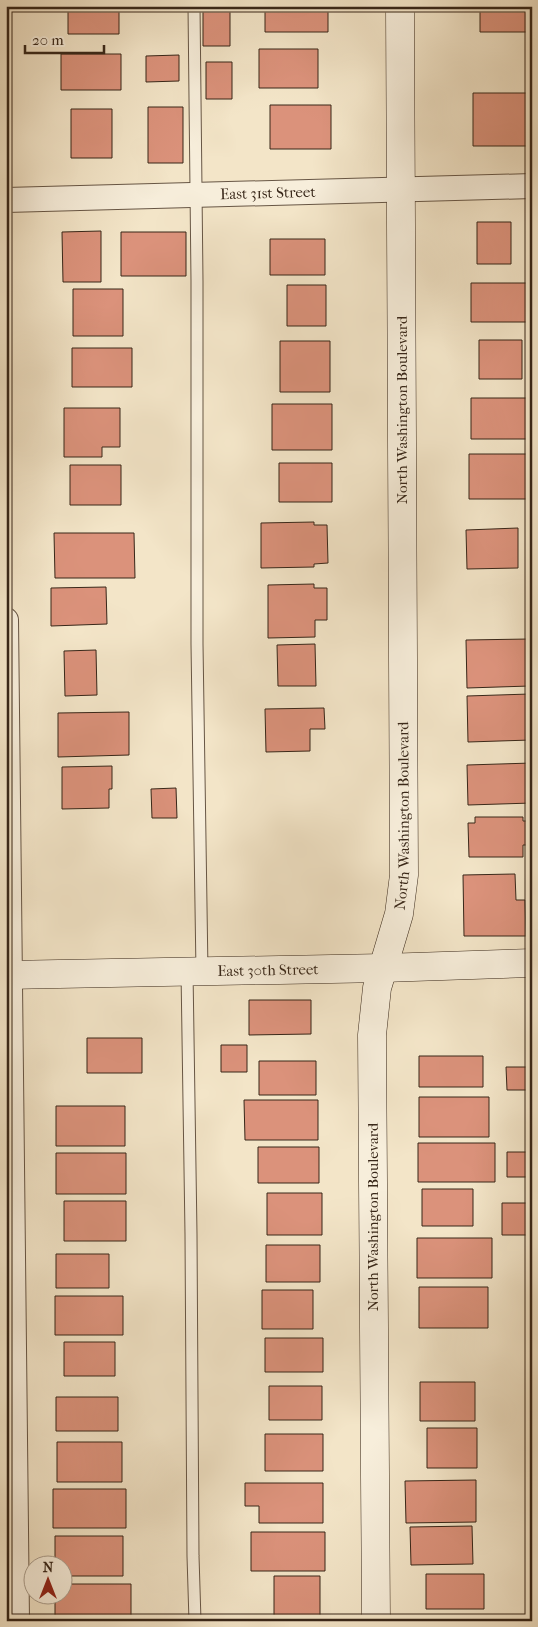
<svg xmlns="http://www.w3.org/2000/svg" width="538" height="1627" font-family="'IM FELL French Canon',serif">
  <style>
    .building { fill: #db927b; stroke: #382719 }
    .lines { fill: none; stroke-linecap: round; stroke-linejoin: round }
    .lane-casing { stroke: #675645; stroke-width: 13 }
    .street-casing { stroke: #675645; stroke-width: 26 }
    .secondary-casing { stroke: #382719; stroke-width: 29 }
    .lane { stroke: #f7eedb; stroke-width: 11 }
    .street { stroke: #f7eedb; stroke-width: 24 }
    .secondary { stroke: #f7eedb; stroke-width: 28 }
    .labels { text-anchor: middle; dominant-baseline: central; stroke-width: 4.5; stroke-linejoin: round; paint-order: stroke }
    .street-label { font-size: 15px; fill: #382719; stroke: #f7eedb }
  </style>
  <rect width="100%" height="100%" fill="#f3e5c8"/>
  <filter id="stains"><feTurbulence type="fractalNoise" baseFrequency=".004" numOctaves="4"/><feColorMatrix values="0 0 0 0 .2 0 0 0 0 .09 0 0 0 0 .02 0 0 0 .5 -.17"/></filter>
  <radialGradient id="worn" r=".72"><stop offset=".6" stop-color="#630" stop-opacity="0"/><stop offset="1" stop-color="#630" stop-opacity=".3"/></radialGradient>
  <!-- building -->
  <path class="building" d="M68,6H119V34H68Z
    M265,6H328V32H265Z
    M480,6H532V32H480Z
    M203,8H230V46H203Z
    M259,49H318V88H259Z
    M61,54H121V90H61Z
    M179,55V81L146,82V56Z
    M206,62H232V99H206Z
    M473,93H528V146H473Z
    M270,105H331V149H270Z
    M148,107H183V163H148Z
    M71,109H112V158H71Z
    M477,222H511V264H477Z
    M101,231V282H63L62,232Z
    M121,232H186V276H121Z
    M270,239H325V275H270Z
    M471,283H532V322H471Z
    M287,285H326V326H287Z
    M73,289H123V336H73Z
    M479,340H522V379H479Z
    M280,341H330V392H280Z
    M72,348H132V387H72Z
    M471,398H532V439H471Z
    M272,404H332V450H272Z
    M64,408H120V447H102V457H64Z
    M469,454H532V499H469Z
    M279,463H332V502H279Z
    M70,465H121V505H70Z
    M314,522V525H327L328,563L314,564V567L261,568V523Z
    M518,528V568L467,569L466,530Z
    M54,533H134L135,578H55Z
    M314,584V588H327V620H315V637L268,638V585Z
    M106,587L107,624L51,626V588Z
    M529,639L530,686L467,688L466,640Z
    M315,644L316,686H278L277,645Z
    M96,650L97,695L65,696L64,651Z
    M530,694L531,740L468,742L467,696Z
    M324,708L325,729H310V751L266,752L265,709Z
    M129,712V755L58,757V713Z
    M532,763V803L468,805L467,765Z
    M112,766V789H109V808L62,809V767Z
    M176,788L177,818H152L151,789Z
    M475,817H523V821H532V845H523V857H469L468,823H475Z
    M515,874L516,900H525L526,936H464L463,875Z
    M249,1000H311V1034L249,1035Z
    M87,1038H142V1073H87Z
    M221,1045H247V1072H221Z
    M419,1056H483V1087H419Z
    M259,1061H316V1095H259Z
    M506,1067H532V1090H507Z
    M419,1097H489V1137H419Z
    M244,1100H318V1140H245Z
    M56,1106H125V1146H56Z
    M418,1143H495V1182H418Z
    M258,1147H319V1183H258Z
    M507,1152H532V1177H507Z
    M56,1153H126V1194H56Z
    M422,1189H473V1226H422Z
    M267,1193H322V1235H267Z
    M64,1201H126V1241H64Z
    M502,1203H532V1235H502Z
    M417,1238H492V1278H417Z
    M266,1245H320V1282H266Z
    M56,1254H109V1288H56Z
    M419,1287H488V1328H419Z
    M262,1290H313V1329H262Z
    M55,1296H123V1335H55Z
    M265,1338H323V1372H265Z
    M64,1342H115V1376H64Z
    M420,1382H475V1421H420Z
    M269,1386H322V1420H269Z
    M56,1397H118V1431H56Z
    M427,1428H477V1468H427Z
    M265,1434H323V1471H265Z
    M57,1442H122V1482H57Z
    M476,1480V1522L406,1523L405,1481Z
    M245,1483H323V1523H259V1506H245Z
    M53,1489H126V1528H53Z
    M472,1526L473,1564L411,1565L410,1527Z
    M251,1532H325V1571H251Z
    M55,1536H123V1576H62V1564H55Z
    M426,1574H484V1609H426Z
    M274,1576H320V1620H274Z
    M62,1584H131V1621H55V1594H62Z"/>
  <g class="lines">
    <!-- lane casing -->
    <g class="lane-casing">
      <path id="lane" d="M194,6L197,281V644L202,971
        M187,971L191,1234L193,1556L195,1621"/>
    </g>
    <!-- street casing -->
    <g class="street-casing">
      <g id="street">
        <path id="s1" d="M6,200L532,186"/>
        <path d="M6,620L17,1621"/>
      </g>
    </g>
    <!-- secondary casing -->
    <g class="secondary-casing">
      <g id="secondary">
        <path id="s2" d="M6,975L383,968L532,963"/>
        <path id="s3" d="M376,1621L372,1035L377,988L399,914L404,875L400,6"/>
      </g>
    </g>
    <!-- lane -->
    <use href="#lane" class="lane"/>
    <!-- street -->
    <use href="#street" class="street"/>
    <!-- secondary -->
    <use href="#secondary" class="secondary"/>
  </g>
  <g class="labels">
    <!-- street labels -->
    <g class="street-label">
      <text stroke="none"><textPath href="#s1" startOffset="262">East 31st Street</textPath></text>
      <text transform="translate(402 410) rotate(-90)">North Washington Boulevard</text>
      <text stroke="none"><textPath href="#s3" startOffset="809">North Washington Boulevard</textPath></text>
      <text stroke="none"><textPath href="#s2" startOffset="262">East 30th Street</textPath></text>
      <text transform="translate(373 1217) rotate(-90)">North Washington Boulevard</text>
    </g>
  </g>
  <!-- margin -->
  <rect width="538" height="1627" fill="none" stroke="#f3e5c8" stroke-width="25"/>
  <rect x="8" y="8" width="523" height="1612" fill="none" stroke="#382719" stroke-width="2.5"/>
  <rect x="12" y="12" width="513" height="1602" fill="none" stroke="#382719"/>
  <!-- north arrow -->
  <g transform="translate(48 1580)"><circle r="24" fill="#f7eedb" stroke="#ab9e8d"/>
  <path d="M0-4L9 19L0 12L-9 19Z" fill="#8f2418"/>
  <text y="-8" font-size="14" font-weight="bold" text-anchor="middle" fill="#382719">N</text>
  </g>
  <!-- scale -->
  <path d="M25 45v8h79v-8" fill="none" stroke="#382719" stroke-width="2.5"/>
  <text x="32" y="45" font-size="15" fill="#382719" stroke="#f7eedb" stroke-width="4" paint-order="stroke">20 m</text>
  <rect width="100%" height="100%" filter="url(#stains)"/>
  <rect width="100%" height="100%" fill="url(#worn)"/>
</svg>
